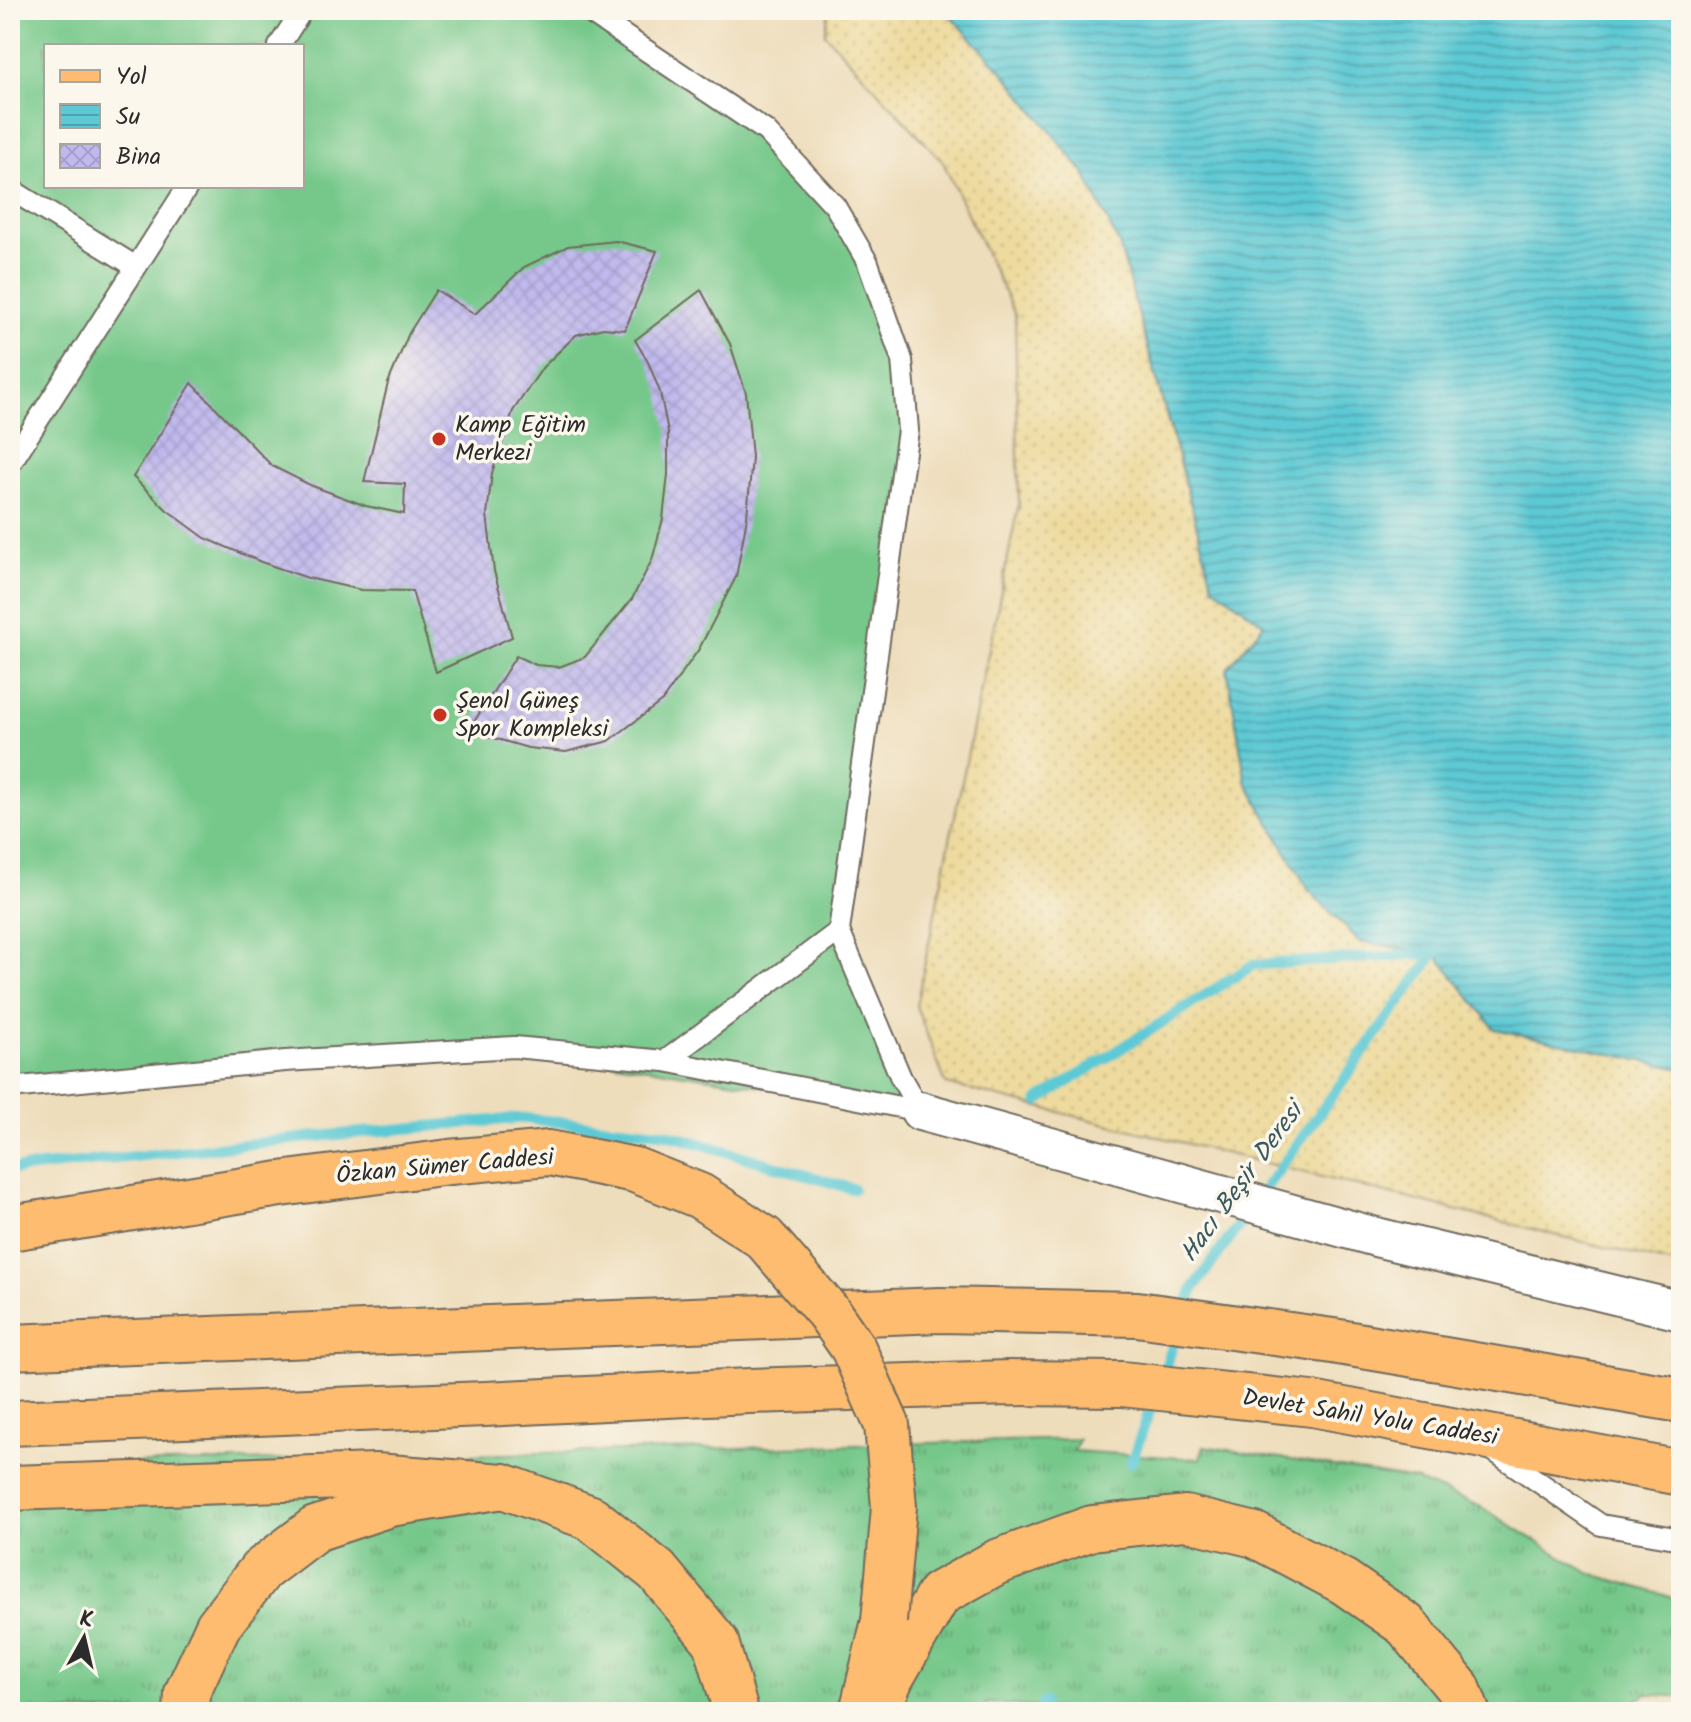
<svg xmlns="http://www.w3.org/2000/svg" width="1691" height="1722" font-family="Kalam,sans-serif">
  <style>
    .grass { fill: url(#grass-tufts); stroke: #507a5a; stroke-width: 2 }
    .sand { fill: url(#sand-dots); stroke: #8c8264; stroke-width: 2 }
    .garden { fill: #76c88a; stroke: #507a5a; stroke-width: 2; fill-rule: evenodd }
    .water { fill: url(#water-rules); stroke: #447a80; stroke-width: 2 }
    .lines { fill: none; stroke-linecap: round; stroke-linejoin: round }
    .stream { stroke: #5dc9d4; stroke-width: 11 }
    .building { fill: url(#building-cross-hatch) }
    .lane-casing { stroke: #6f695d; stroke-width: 24 }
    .street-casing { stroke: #6f695d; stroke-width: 42 }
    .primary-casing { stroke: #6f695d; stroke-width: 48 }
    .highway-casing { stroke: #6f695d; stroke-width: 48 }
    .lane { stroke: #fff; stroke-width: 20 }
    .street { stroke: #fff; stroke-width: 38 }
    .primary { stroke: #fdbc6f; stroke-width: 44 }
    .highway { stroke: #fdbc6f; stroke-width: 44 }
    .primary-bridge-casing { stroke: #6f695d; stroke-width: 48; stroke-linecap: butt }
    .primary-bridge { stroke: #fdbc6f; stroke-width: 44 }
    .poi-dot { fill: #c8321e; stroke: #fbf7ec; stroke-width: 3 }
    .labels { text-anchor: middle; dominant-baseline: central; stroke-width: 7; stroke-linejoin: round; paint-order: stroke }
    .poi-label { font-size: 24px; fill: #2b2b2b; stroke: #fbf7ec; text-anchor: start }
    .street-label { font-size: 24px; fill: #2b2b2b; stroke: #fbf7ec }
    .water-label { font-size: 26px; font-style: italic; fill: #3a5a5e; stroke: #fbf7ec }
  </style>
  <defs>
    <pattern id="grass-tufts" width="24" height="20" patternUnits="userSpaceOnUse" patternTransform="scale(2)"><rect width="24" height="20" fill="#76c88a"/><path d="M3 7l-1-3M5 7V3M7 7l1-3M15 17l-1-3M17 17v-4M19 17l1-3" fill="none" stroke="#61a371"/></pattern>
    <pattern id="sand-dots" width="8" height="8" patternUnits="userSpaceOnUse" patternTransform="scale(2)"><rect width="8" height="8" fill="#eeda9e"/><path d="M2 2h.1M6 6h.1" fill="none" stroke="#cb8" stroke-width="1.8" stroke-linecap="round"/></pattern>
    <pattern id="water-rules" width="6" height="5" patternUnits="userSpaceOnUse" patternTransform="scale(2)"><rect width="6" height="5" fill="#5dc9d4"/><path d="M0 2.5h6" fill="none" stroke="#4da3ac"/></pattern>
    <pattern id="building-cross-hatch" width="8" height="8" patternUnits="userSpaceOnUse" patternTransform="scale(2)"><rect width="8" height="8" fill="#c1b9ed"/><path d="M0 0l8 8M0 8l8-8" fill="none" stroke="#a69fcb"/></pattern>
  </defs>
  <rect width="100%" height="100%" fill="#fbf7ec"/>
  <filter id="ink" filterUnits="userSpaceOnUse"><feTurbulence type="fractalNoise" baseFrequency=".0125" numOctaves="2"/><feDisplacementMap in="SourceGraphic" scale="16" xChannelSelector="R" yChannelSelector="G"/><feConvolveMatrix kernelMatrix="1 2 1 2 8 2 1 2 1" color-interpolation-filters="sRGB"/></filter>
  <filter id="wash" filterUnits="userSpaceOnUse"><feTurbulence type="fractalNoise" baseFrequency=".006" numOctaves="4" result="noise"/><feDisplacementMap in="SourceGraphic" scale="32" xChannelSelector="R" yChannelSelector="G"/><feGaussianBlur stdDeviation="1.8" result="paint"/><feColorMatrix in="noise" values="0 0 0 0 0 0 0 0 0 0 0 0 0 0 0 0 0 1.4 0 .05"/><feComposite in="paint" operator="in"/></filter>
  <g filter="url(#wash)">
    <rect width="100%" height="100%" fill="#edb"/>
    <!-- grass -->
    <path class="grass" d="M1079,1439L1074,1451L1200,1459L1204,1446L1415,1480L1479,1506L1589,1573L1681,1600V1697L1646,1694L1619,1712H1088L987,1703L983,1712H10V1467Z"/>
    <!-- sand -->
    <path class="sand" d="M829,10H945L1004,73L1085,174L1119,244L1213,586L1264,624L1227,669L1246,782L1308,889L1360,942L1435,953L1495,1029L1681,1069V1266L946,1084L916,1006L1019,503L1015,315L943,162L825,34Z"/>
    <!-- garden -->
    <path class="garden" d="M10,10H586L766,131L868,263L908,430L839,931L920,1111L514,1047L10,1088ZM46,46H302V186H46Z"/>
    <!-- water -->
    <path class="water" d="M945,10H1681V1069L1495,1029L1435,953L1360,942L1308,889L1246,782L1227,669L1264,624L1213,586L1173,437L1119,244L1085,174L1004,73Z"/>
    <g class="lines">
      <!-- stream -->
      <path class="stream" d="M1038,1101L1253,965L1435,953
        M10,1170L322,1136L521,1118L664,1133L853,1189
        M1185,1312L1193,1289L1435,953
        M1161,1380L1179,1328
        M1131,1463L1155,1396
        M1040,1712L1044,1702"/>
    </g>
    <g id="blocks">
      <!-- building -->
      <path class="building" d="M616,241L657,251L625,330L603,328L576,335L543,367L513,411L492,473L487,515L494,571L512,637L436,672L412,591L361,590L308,578L261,562L205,538L167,510L133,477L192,383L272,466L310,485L366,506L404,514L405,484L364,482L388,383L409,333L436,290L475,314L524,267L568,246Z
        M701,290L730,344L746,393L752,457L747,517L736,577L699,649L662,701L609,741L566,752L528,748L490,737L472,725L516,656L536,665L559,667L585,657L632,599L652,560L663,519L668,474V432L660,392L648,362L635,340Z"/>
    </g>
  </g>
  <g filter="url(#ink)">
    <use href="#blocks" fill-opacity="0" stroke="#6f695d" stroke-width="2"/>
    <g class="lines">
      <!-- lane casing -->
      <g class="lane-casing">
        <path id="lane" d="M586,10L766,131L835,206L868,263L902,360L908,430L839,931L901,1078L920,1111
          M279,46L302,10
          M10,189L136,267
          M10,464L188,186
          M665,1061L839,931
          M10,1088L285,1061L514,1047L665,1061L920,1111
          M1491,1449L1601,1525L1681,1539"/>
      </g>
      <!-- street casing -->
      <g class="street-casing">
        <path id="street" d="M920,1111L1376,1237L1681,1311"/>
      </g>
      <!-- primary casing -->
      <g class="primary-casing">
        <path id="primary" d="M10,1228L280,1184L449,1162
          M10,1347L940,1310L1137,1314L1333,1341L1681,1400
          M10,1423L485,1404L749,1391L1009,1383L1122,1384L1312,1404L1681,1473
          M10,1488L376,1476L503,1486L591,1518L657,1571L716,1642L736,1712
          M862,1712L884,1621"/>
      </g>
      <!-- highway casing -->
      <g class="highway-casing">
        <path id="highway" d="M186,1712L187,1693L218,1626L261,1570L315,1529L390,1504L503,1486
          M877,1712L891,1678L939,1594L997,1562L1092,1528L1185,1518L1255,1535L1344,1582L1406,1625L1458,1688L1467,1712"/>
      </g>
      <!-- lane -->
      <use href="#lane" class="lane"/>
      <!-- street -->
      <use href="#street" class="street"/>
      <!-- primary -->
      <use href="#primary" class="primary"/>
      <!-- highway -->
      <use href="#highway" class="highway"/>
      <!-- primary-bridge casing -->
      <g class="primary-bridge-casing">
        <path id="primary-bridge" d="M449,1162L549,1153L635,1170L700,1196L764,1238L828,1312L853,1348L887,1425L894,1507L884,1621"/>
      </g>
      <!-- primary-bridge -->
      <use href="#primary-bridge" class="primary-bridge"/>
    </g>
  </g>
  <!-- markers -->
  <g class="poi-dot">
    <circle cx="439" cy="439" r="8"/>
    <circle cx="440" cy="715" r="8"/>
  </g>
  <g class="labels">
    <!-- poi labels -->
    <g class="poi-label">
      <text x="455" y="425">Kamp Eğitim<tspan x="455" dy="28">Merkezi</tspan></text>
      <text x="456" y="701">Şenol Güneş<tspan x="456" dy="28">Spor Kompleksi</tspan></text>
    </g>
    <!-- street labels -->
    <g class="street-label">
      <text transform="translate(445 1167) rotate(-5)">Özkan Sümer Caddesi</text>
      <text transform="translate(1370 1418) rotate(9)">Devlet Sahil Yolu Caddesi</text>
    </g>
    <!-- water labels -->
    <g class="water-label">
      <text transform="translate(1242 1183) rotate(-54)">Hacı Beşir Deresi</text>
    </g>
  </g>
  <!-- margin -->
  <rect width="1691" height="1722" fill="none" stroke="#fbf7ec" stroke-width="40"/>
  <!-- legend -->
  <rect x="44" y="44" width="260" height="144" fill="#fbf7ec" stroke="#a8a59f" stroke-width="2"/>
  <rect x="60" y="70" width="40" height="12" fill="#fdbc6f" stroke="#a8a59f" stroke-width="2"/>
  <text x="116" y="84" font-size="24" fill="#2b2b2b">Yol</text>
  <rect x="60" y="104" width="40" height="24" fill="url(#water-rules)" stroke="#a8a59f" stroke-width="2"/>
  <text x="116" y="124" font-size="24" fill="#2b2b2b">Su</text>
  <rect x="60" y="144" width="40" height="24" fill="url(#building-cross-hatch)" stroke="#a8a59f" stroke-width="2"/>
  <text x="116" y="164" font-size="24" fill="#2b2b2b">Bina</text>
  <!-- north arrow -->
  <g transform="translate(84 1638) rotate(8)" stroke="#fbf7ec" stroke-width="6" paint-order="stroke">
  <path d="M0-6L14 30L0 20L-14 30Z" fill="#2b2b2b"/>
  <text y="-12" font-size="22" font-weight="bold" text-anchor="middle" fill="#2b2b2b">K</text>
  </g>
</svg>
